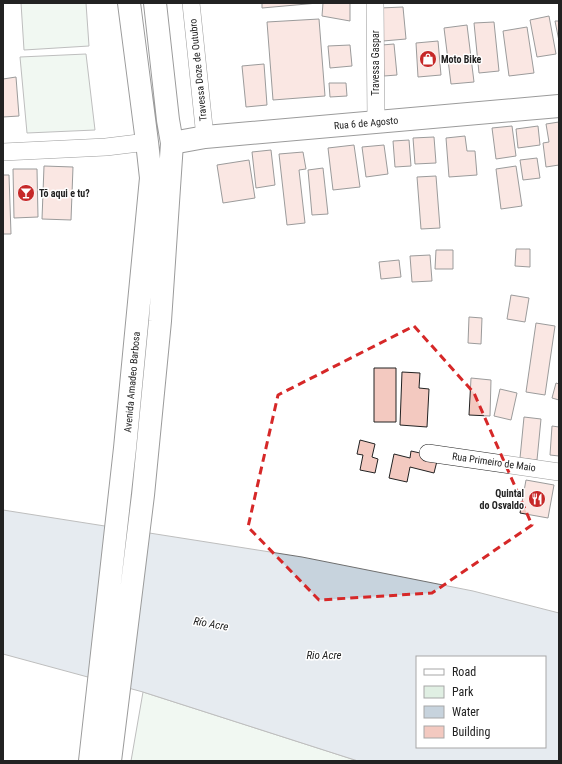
<svg xmlns="http://www.w3.org/2000/svg" width="562" height="764" font-family="'Roboto Condensed',sans-serif">
  <style>
    .green { fill: #e0efe3; stroke: #6f6f6f }
    .water { fill: #c7d3dd; stroke: #6f6f6f; fill-rule: evenodd }
    .building { fill: #f3c9c0; stroke: #222 }
    .lines { fill: none; stroke-linecap: round; stroke-linejoin: round }
    .minor-casing { stroke: #222; stroke-width: 18 }
    .tertiary-casing { stroke: #222; stroke-width: 24 }
    .primary-casing { stroke: #222; stroke-width: 24 }
    .minor { stroke: #fff; stroke-width: 17 }
    .tertiary { stroke: #fff; stroke-width: 22 }
    .primary { stroke: #fff; stroke-width: 22 }
    .marked { fill: none; stroke: #d62828; stroke-width: 3; stroke-dasharray: 8 5; stroke-linejoin: round }
    .labels { text-anchor: middle; dominant-baseline: central; stroke-width: 3; stroke-linejoin: round; paint-order: stroke }
    .poi-label { font-size: 10px; font-weight: bold; fill: #222; stroke: #fff; text-anchor: start }
    .street-label { font-size: 10px; fill: #222; stroke: #fff }
    .water-label { font-size: 11px; font-style: italic; fill: #222; stroke: #fff }
  </style>
  <rect width="100%" height="100%" fill="#fff"/>
  <!-- green -->
  <path class="green" d="M21,3H86L89,46L24,50Z
    M86,54L95,130L27,133L20,57Z
    M143,692L358,761H131Z"/>
  <!-- water -->
  <path class="water" d="M3,510L302,557L473,591L559,613V761H358L143,692L3,654ZM417,657H545V747H417Z"/>
  <!-- building -->
  <path class="building" d="M262,3H318L262,8Z
    M323,3H350V21L322,16Z
    M403,7L406,39L383,41L380,8Z
    M549,16L556,54L537,57L530,20Z
    M319,19L325,96L273,100L267,22Z
    M555,21H559V41Z
    M494,22L499,71L479,73L474,23Z
    M467,25L474,82L451,84L444,28Z
    M527,27L534,73L509,76L503,31Z
    M438,41L441,75L418,77L416,43Z
    M394,44L397,75L384,76L382,45Z
    M350,45L352,66L330,68L328,46Z
    M264,64L267,105L246,107L242,66Z
    M16,77L19,116L3,117V79Z
    M329,83H346L347,96L330,97Z
    M559,122V165L546,167L543,143L549,142L546,124Z
    M512,126L516,156L496,159L492,128Z
    M538,126L540,145L518,148L516,129Z
    M465,136L467,151H475L477,175L449,177L446,138Z
    M434,137L436,163L415,164L413,138Z
    M409,140L411,166L395,167L393,141Z
    M354,145L360,187L333,190L328,148Z
    M384,145L388,174L366,177L362,147Z
    M271,150L275,185L256,188L252,152Z
    M303,152L306,169L299,170L305,223L287,225L279,154Z
    M537,158L540,178L523,180L520,160Z
    M249,160L255,198L223,203L217,165Z
    M44,166L73,167L71,220L42,219Z
    M516,166L522,206L501,209L496,169Z
    M323,168L328,214L312,215L308,170Z
    M13,169H37L38,217L14,218Z
    M3,175H9L11,234H3Z
    M436,176L440,228L421,229L417,177Z
    M516,249H530V267L515,266Z
    M436,250H453V269H435Z
    M430,255L432,281L412,282L410,256Z
    M399,260L401,277L381,279L379,262Z
    M511,295L529,298L525,322L507,319Z
    M469,317L482,318L481,344L468,343Z
    M536,323L555,326L545,395L526,392Z
    M374,368H396V422H374Z
    M402,372L420,373L419,388L429,389L427,427L400,425Z
    M471,378L491,380L490,416L469,415Z
    M556,383L559,384V400L552,398Z
    M500,389L517,393L511,420L494,416Z
    M524,417L541,419L537,460L520,458Z
    M552,426L559,427V456L550,455Z
    M360,440L375,444L372,457L378,459L375,473L360,470L363,455L357,454Z
    M411,451L438,457L434,473L410,467L407,482L389,478L394,454L410,458Z
    M526,480L554,485L548,518L520,513Z"/>
  <g class="lines">
    <!-- minor casing -->
    <g class="minor-casing">
      <path id="minor" d="M191,3L205,137
        M375,3L376,122
        M3,152L106,147L147,142
        M428,453L559,472"/>
    </g>
    <!-- tertiary casing -->
    <g class="tertiary-casing">
      <path id="tertiary" d="M172,143L205,137L559,106"/>
    </g>
    <!-- primary casing -->
    <g class="primary-casing">
      <path id="primary" d="M90,761L125,448L151,178L147,142L129,3
        M110,761L143,495L160,321L172,143L168,120L155,3"/>
    </g>
    <!-- minor -->
    <use href="#minor" class="minor"/>
    <!-- tertiary -->
    <use href="#tertiary" class="tertiary"/>
    <!-- primary -->
    <use href="#primary" class="primary"/>
  </g>
  <!-- marked area -->
  <path d="M0 0H562V764H0ZM414,326L474,393L532,525L432,593L319,600L248,527L278,395Z" fill="#fff" fill-opacity=".55" fill-rule="evenodd"/>
  <path class="marked" d="M414,326L474,393L532,525L432,593L319,600L248,527L278,395Z"/>
  <!-- icons -->
  <defs>
    <g id="shop-disc" transform="scale(0.9)"><circle r="9.5" fill="#c62828" stroke="#fff"/><path d="M-5-2.5h2.3a2.7 3.5 0 0 1 5.4 0H5L5.5 6h-11ZM-1.5-2.5h3a1.5 2.3 0 0 0-3 0Z" fill="#fff"/></g>
    <g id="bar-disc" transform="scale(0.9)"><circle r="9.5" fill="#c62828" stroke="#fff"/><path d="M-6-5H6L.8 .8V4.5H3.5V6h-7V4.5H-.8V.8Z" fill="#fff"/></g>
    <g id="restaurant-disc" transform="scale(0.9)"><circle r="9.5" fill="#c62828" stroke="#fff"/><path d="M-5-6h1v4h1v-4h1v4h1v-4h1v5L-1.5 .5V6h-2V.5L-5-1ZM5-6V6H3V1.5H1.5Q1.5-4 5-6Z" fill="#fff"/></g>
  </defs>
  <g fill-rule="evenodd">
    <use href="#shop-disc" x="428" y="59"/>
    <use href="#bar-disc" x="26" y="193"/>
    <use href="#restaurant-disc" x="537" y="499"/>
  </g>
  <g class="labels">
    <!-- poi labels -->
    <g class="poi-label">
      <text x="441" y="59">Moto Bike</text>
      <text x="39" y="193">Tõ aqui e tu?</text>
      <text x="524" y="493" text-anchor="end">Quintal<tspan x="524" dy="12">do Osvaldo</tspan></text>
    </g>
    <!-- street labels -->
    <g class="street-label">
      <text transform="translate(375 63) rotate(-90)">Travessa Gaspar</text>
      <text transform="translate(198 70) rotate(-96)">Travessa Doze de Outubro</text>
      <text transform="translate(366 123) rotate(-5)">Rua 6 de Agosto</text>
      <text transform="translate(132 382) rotate(-85)">Avenida Amadeo Barbosa</text>
      <text transform="translate(494 462) rotate(8)">Rua Primeiro de Maio</text>
    </g>
    <!-- water labels -->
    <g class="water-label">
      <text transform="translate(211 624) rotate(10)">Río Acre</text>
      <text x="324" y="655">Rio Acre</text>
    </g>
  </g>
  <!-- border -->
  <rect width="562" height="764" fill="none" stroke="#222222" stroke-width="8"/>
  <!-- legend -->
  <rect x="416" y="656" width="130" height="92" fill="#ffffff" stroke="#a7a7a7"/>
  <rect x="424" y="669" width="20" height="6" fill="#ffffff" stroke="#a7a7a7"/>
  <text x="452" y="676" font-size="12" fill="#222222">Road</text>
  <rect x="424" y="686" width="20" height="12" fill="#e0efe3" stroke="#a7a7a7"/>
  <text x="452" y="696" font-size="12" fill="#222222">Park</text>
  <rect x="424" y="706" width="20" height="12" fill="#c7d3dd" stroke="#a7a7a7"/>
  <text x="452" y="716" font-size="12" fill="#222222">Water</text>
  <rect x="424" y="726" width="20" height="12" fill="#f3c9c0" stroke="#a7a7a7"/>
  <text x="452" y="736" font-size="12" fill="#222222">Building</text>
</svg>
